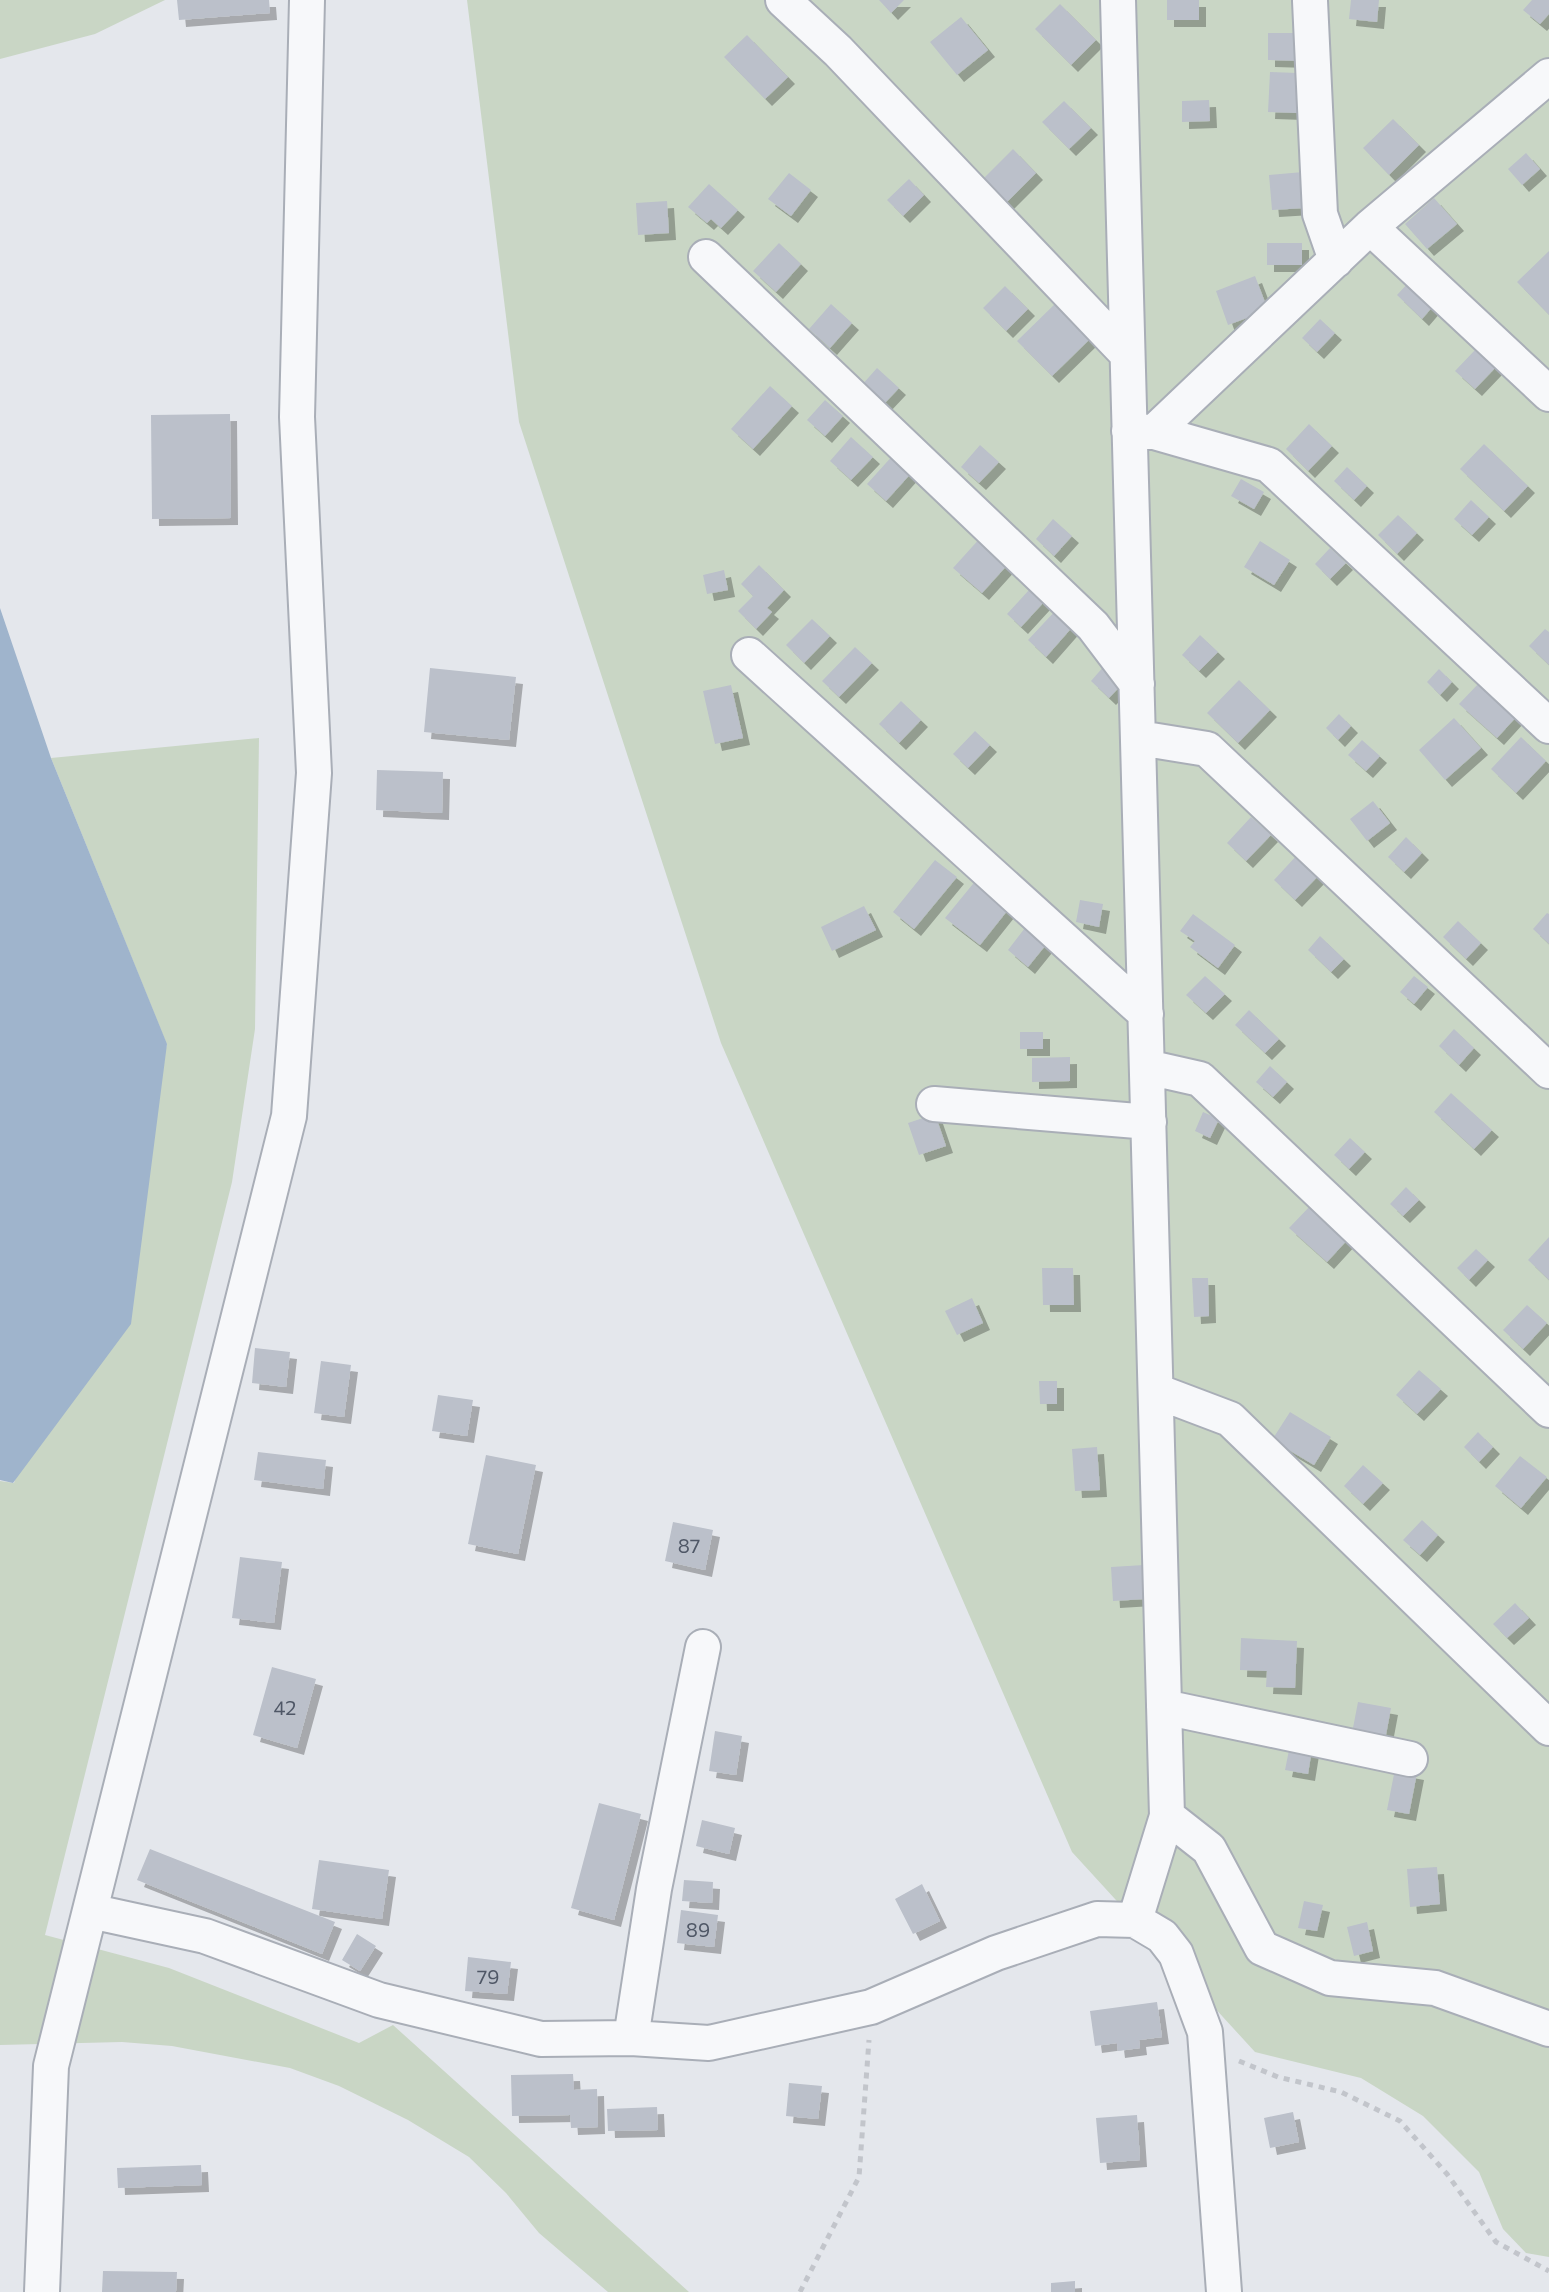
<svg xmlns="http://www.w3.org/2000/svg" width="1549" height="2292" font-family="Commissioner,sans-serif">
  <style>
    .green { fill: #c9d6c5 }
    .water { fill: #9fb4cc }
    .building { fill: #bbc0ca; filter: url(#shadow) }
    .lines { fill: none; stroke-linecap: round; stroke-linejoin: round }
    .minor-casing { stroke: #a9aeb7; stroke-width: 38 }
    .path { stroke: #c2c5cb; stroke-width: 5; stroke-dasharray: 6 6; stroke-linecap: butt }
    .minor { stroke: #f7f8fa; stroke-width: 34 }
    .labels { text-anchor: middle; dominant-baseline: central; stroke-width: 6; stroke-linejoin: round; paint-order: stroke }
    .number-label { font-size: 20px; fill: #4f5766 }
  </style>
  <defs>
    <filter id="shadow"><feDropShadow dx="7" dy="7" stdDeviation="0" flood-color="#0004"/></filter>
  </defs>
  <rect width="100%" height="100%" fill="#e4e7ec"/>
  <!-- green -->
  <path class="green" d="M0,0H165L95,34L0,59Z
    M467,0H1549V2257L1526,2253L1503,2229L1479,2172L1423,2116L1361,2078L1255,2052L1072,1852L721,1043L519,422Z
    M259,738L255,1029L232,1182L45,1935L169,1968L359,2043L393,2025L689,2292H608L539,2233L506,2193L469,2157L408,2120L339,2086L290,2068L172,2046L122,2042L0,2045V1481L14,1483L167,1045L51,758Z"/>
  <!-- water -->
  <path class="water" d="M0,608L51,758L167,1044L131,1324L13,1483L0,1480Z"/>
  <!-- building -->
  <path class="building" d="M177,0H269L270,13L179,20Z
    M879,0H904L891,13Z
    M1167,0H1199V20H1167Z
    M1351,0H1379L1377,22L1349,19Z
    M1532,0H1549V14L1540,24L1523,10Z
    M1060,4L1096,40L1071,65L1035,29Z
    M961,17L988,50L957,75L930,42Z
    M1268,33H1301V61L1268,60Z
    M747,35L788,77L765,99L724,57Z
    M1270,72L1298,73L1297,113L1268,112Z
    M1209,100L1210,121L1182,122V101Z
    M1064,101L1091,128L1069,149L1042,122Z
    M1393,119L1419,145L1389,175L1363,148Z
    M1013,149L1036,173L1004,205L980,182Z
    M1526,153L1540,169L1522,185L1508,169Z
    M1303,172L1305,208L1272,210L1269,175Z
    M789,173L811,190L791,216L768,199Z
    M909,179L924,195L903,216L887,200Z
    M709,184L738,210L721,228L711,219L707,223L688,207Z
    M1434,198L1457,224L1427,249L1405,224Z
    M667,201L669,233L638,235L636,203Z
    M779,243L801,264L776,292L753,271Z
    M1267,243H1302V265H1267Z
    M1549,251V315L1517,282Z
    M1255,276L1268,310L1228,325L1216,291Z
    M1409,282L1434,305L1422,319L1397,295Z
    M1005,286L1028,309L1006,331L983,308Z
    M1059,300L1093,336L1052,376L1017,341Z
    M831,304L852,323L830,348L809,329Z
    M1320,319L1335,333L1317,352L1302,338Z
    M1475,350L1495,368L1475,389L1455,371Z
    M877,368L899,388L883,405L861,386Z
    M770,386L792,406L753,449L731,429Z
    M825,400L843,416L825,436L807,420Z
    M230,414L231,518L152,519L151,415Z
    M1309,424L1332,446L1308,471L1286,449Z
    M851,437L873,457L851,480L830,461Z
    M1484,444L1528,486L1504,511L1460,469Z
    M980,445L999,462L979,483L961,467Z
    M895,453L914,470L886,501L867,484Z
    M1347,467L1367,486L1354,500L1334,481Z
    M1241,479L1264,492L1254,509L1231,496Z
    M1471,500L1489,517L1472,535L1454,519Z
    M1398,515L1417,533L1397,554L1378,535Z
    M1053,519L1072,536L1054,556L1036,539Z
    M982,536L1010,562L982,593L953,568Z
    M1260,541L1290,560L1274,585L1244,567Z
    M1330,548L1346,563L1330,579L1315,564Z
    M759,565L784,590L767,608L772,612L756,629L738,611L753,596L741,584Z
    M724,570L728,590L707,594L703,575Z
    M1029,590L1043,603L1021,627L1007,614Z
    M1057,609L1075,624L1046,657L1028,640Z
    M812,619L830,636L804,663L786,645Z
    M1545,629L1549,632V665L1529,646Z
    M1200,635L1218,652L1199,671L1182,655Z
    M855,647L872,663L839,697L822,681Z
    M1105,665L1124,682L1109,698L1091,681Z
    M430,668L516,677L509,740L424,732Z
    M1439,669L1452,682L1440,695L1427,682Z
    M1239,680L1270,710L1238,743L1207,713Z
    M1480,682L1517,716L1497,738L1459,704Z
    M731,685L743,738L715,744L703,691Z
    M901,701L921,720L899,743L879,724Z
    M1339,714L1351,726L1338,740L1326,728Z
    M1454,718L1481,748L1445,780L1419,750Z
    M975,731L990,745L968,768L953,754Z
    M1521,737L1546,761L1516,793L1491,769Z
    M1362,740L1380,756L1366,771L1348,755Z
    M377,770L443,772L442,813L376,810Z
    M1373,801L1390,823L1367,841L1350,819Z
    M1251,817L1271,835L1246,861L1227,843Z
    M1406,837L1422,853L1404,872L1388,857Z
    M1298,854L1320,874L1295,900L1274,880Z
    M935,860L957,877L914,929L893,912Z
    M977,879L1011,906L980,945L945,918Z
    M1080,900L1103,904L1099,927L1076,922Z
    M864,906L876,930L832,951L821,927Z
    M1547,913L1549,914V944L1533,929Z
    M1193,914L1235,945L1218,968L1190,947L1195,941L1180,931Z
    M1458,921L1481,943L1466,959L1443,937Z
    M1028,924L1049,941L1028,967L1008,950Z
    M1320,936L1344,959L1331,972L1308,950Z
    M1205,976L1225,994L1206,1013L1186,995Z
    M1414,976L1428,987L1414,1004L1400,992Z
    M1249,1010L1279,1039L1265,1053L1235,1025Z
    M1454,1029L1474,1048L1459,1065L1439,1046Z
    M1020,1032H1043V1049H1020Z
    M1070,1057V1081L1032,1082V1058Z
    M1270,1066L1287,1082L1273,1097L1256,1082Z
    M1451,1093L1492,1130L1474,1149L1434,1112Z
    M1203,1112L1219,1119L1210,1138L1195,1131Z
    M935,1114L946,1146L919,1155L908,1123Z
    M1350,1138L1365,1152L1349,1169L1334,1155Z
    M1406,1187L1419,1200L1403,1216L1390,1204Z
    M1312,1204L1349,1238L1327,1262L1289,1228Z
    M1549,1237V1280L1528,1260Z
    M1476,1249L1488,1260L1469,1280L1457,1268Z
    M1042,1268H1073L1074,1305H1043Z
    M1192,1278H1208L1209,1316L1194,1317Z
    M972,1298L983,1323L957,1335L945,1311Z
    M1527,1305L1547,1323L1523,1349L1503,1330Z
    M255,1348L290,1352L286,1387L252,1383Z
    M321,1361L351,1365L344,1417L314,1413Z
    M1419,1370L1441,1389L1417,1414L1396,1395Z
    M1039,1381H1057V1404H1040Z
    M438,1395L473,1400L467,1436L432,1431Z
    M1290,1412L1331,1437L1314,1465L1272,1440Z
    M1478,1432L1493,1447L1479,1462L1464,1447Z
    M1097,1447L1100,1490L1075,1491L1072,1449Z
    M258,1452L326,1460L323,1489L254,1480Z
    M486,1455L536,1465L518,1554L468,1544Z
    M1520,1456L1547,1477L1521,1508L1495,1486Z
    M1363,1465L1383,1483L1363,1504L1344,1486Z
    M1422,1520L1438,1535L1420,1555L1403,1540Z
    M673,1522L713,1530L705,1570L665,1561Z
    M240,1557L282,1562L274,1623L232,1618Z
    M1144,1565L1146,1599L1113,1601L1111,1567Z
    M1515,1603L1529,1618L1507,1638L1493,1624Z
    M1241,1638L1297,1641L1295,1688L1266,1687L1267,1671L1240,1670Z
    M272,1667L316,1679L297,1748L253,1735Z
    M1358,1702L1391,1708L1385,1740L1352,1733Z
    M715,1731L742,1736L736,1775L709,1771Z
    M1290,1745L1312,1749L1308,1774L1285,1770Z
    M1395,1769L1417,1773L1409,1814L1387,1810Z
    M599,1803L641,1814L614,1920L571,1908Z
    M702,1820L735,1828L729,1854L696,1846Z
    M150,1849L335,1922L322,1954L137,1880Z
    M319,1860L389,1870L382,1919L312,1909Z
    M1437,1867L1440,1904L1410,1907L1407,1869Z
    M684,1880L713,1882L712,1903L682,1901Z
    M922,1884L940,1921L913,1934L895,1899Z
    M1304,1901L1323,1905L1317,1931L1298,1928Z
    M681,1910L718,1915L714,1947L677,1943Z
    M1367,1922L1373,1951L1354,1956L1347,1927Z
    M357,1934L376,1946L360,1971L342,1960Z
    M468,1957L511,1962L507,1994L465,1991Z
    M1157,2002L1162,2037L1139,2040L1140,2048L1118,2051L1117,2043L1095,2046L1090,2011Z
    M573,2074L574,2090L597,2089L598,2127L571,2128L570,2115L512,2116L511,2075Z
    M789,2083L822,2086L818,2119L786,2116Z
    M657,2107L658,2130L608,2131L607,2109Z
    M1293,2112L1299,2142L1270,2148L1264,2118Z
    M1137,2115L1140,2160L1100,2163L1096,2118Z
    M201,2165L202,2185L118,2188L117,2168Z
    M103,2271L177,2272L176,2292H102Z
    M1075,2281V2292H1051V2283Z"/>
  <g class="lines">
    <!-- minor casing -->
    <g class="minor-casing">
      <path id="minor" d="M783,0L838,51L1127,354
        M1310,1L1320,214L1336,260
        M1370,227L1549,394
        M706,257L1093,626L1137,684
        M1129,431L1154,432L1370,227L1549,76
        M1154,432L1269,465L1549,726
        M749,655L1146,1014
        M1139,738L1207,749L1549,1071
        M1147,1067L1200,1079L1549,1410
        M934,1104L1149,1122
        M1156,1391L1230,1419L1549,1728
        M1164,1707L1410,1759
        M1167,1816L1209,1849L1262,1948L1330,1978L1435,1988L1549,2029
        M90,1911L205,1936L379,2000L541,2039L631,2038L709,2043L871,2007L996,1953L1097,1919L1135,1920L1167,1816L1118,0
        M1135,1920L1162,1936L1176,1954L1205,2032L1224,2292
        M631,2038L654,1889L703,1647
        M42,2292L51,2066L289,1116L314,773L297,417L307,0"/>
    </g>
    <!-- path -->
    <path class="path" d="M1239,2061L1278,2077L1341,2092L1400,2121L1447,2174L1496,2242L1549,2271
      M800,2292L859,2177L869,2040"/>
    <!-- minor -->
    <use href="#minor" class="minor"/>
  </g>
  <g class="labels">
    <!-- number labels -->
    <g class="number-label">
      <text x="689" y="1545">87</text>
      <text x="285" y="1707">42</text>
      <text x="698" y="1929">89</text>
      <text x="488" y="1976">79</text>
    </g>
  </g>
</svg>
